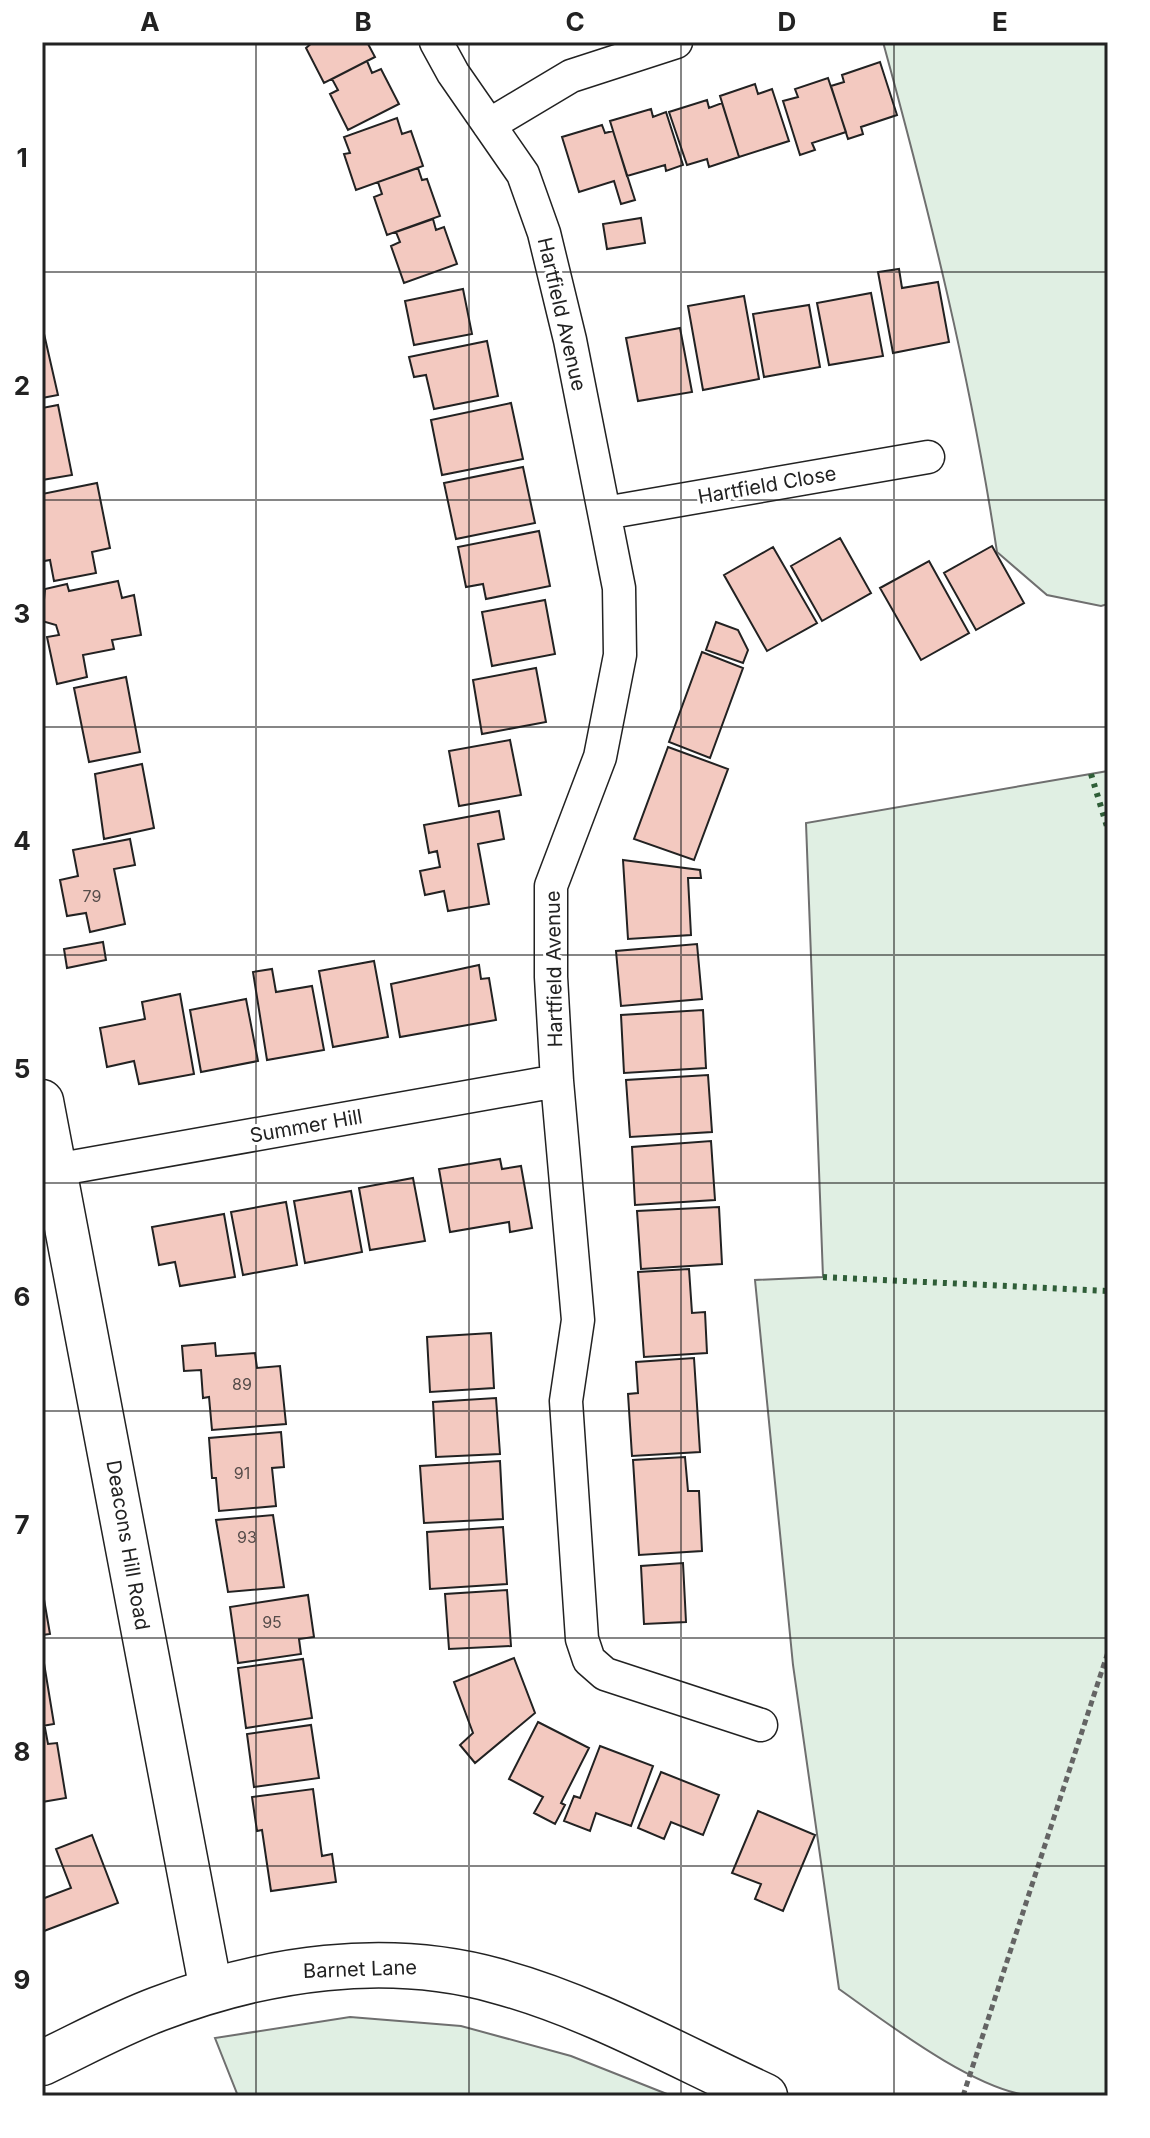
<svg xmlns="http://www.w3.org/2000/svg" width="1150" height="2138" font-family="Inter,sans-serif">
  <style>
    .green { fill: #e0efe3; stroke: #6f6f6f; stroke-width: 2 }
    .building { fill: #f3c9c0; stroke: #222; stroke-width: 2 }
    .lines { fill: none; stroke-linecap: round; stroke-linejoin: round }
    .minor-casing { stroke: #222; stroke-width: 35 }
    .tertiary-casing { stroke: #222; stroke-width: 45 }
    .primary-casing { stroke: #222; stroke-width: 47 }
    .path { stroke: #646464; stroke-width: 5; stroke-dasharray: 6 4; stroke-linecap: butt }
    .minor { stroke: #fff; stroke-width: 32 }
    .tertiary { stroke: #fff; stroke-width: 42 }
    .primary { stroke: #fff; stroke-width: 44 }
    .hedge { stroke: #2f5e38; stroke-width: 6; stroke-dasharray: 4 6; stroke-linecap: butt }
    .grid { fill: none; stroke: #222; stroke-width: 2; stroke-opacity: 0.55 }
    .labels { text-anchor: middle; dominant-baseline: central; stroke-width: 6; stroke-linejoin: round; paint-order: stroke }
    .number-label { font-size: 16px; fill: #564c4a }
    .street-label { font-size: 20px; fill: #222; stroke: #fff }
    .neatline { fill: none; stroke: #222; stroke-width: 3 }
    .grid-label { font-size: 26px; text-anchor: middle; font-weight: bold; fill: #222 }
  </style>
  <rect width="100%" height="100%" fill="#fff"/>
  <!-- green -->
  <path class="green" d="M883,42H1108V604L1101,606L1047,595L997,552C971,379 929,210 883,42Z
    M1108,771V2096C1083,2096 1058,2098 1033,2096C975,2091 887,2023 839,1989L793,1665L755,1280L823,1277L806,823Z
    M350,2017L461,2026L571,2056L672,2096H238L215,2038Z"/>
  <!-- building -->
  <path class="building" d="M313,42H367L375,57L324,83L306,48Z
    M367,61L372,73L381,69L399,104L348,130L330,94L338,90L332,79Z
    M880,62L897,115L861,127L863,134L848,139L831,86L844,82L842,75Z
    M828,78L846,132L812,143L815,150L800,155L783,101L798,97L795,89Z
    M755,84L758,94L772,89L789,141L739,157L720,96Z
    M707,100L709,108L722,103L739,157L709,167L707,159L687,165L669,112Z
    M651,109L653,117L666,112L683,165L666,171L665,165L627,176L610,121Z
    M397,118L402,134L411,131L423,166L356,190L344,154L350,153L344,137Z
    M602,125L605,133L613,131L635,200L621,204L614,181L579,192L562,137Z
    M418,168L422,180L427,179L440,216L387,235L374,197L382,194L378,182Z
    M641,218L645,243L607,249L603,224Z
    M433,219L436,230L444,227L457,264L404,283L391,246L400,242L396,232Z
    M899,269L902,288L938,282L949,342L893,353L878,272Z
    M463,289L472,334L414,345L405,301Z
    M871,293L883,356L829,365L817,303Z
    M744,296L759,379L703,390L688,306Z
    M809,305L820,367L764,377L753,314Z
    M42,325L58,395L42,398Z
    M680,328L692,392L638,401L626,338Z
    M487,341L498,396L434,409L426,375L414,377L409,357Z
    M511,403L523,459L442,475L431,420Z
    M58,405L72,475L42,480V408Z
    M523,467L535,523L456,539L444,483Z
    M97,483L110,548L92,552L96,573L54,581L50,560L44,561L42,554V494Z
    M539,531L550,586L486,599L483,584L466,587L458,547Z
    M840,538L871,593L822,621L791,566Z
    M992,546L1024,603L976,630L944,573Z
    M773,547L817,623L767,651L724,575Z
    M929,561L969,633L921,660L880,588Z
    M118,581L122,598L134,595L141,635L112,640L114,649L83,655L87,677L57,684L47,637L59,635L56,625L42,621L45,589L67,584L69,591Z
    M545,600L555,654L492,666L482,612Z
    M716,622L738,630L748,650L743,663L706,650Z
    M702,652L743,668L710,758L669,742Z
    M536,668L546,722L482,734L473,680Z
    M126,677L140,752L89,762L74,688Z
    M510,740L521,795L459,806L449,751Z
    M668,747L728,769L694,860L634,839Z
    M142,764L154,828L104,839L95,774Z
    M499,811L504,839L478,844L489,904L448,911L444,891L425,895L420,871L440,867L437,851L429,853L424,825Z
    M130,839L135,865L114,869L125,924L90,932L86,913L67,916L60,880L78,876L73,850Z
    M623,860L700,870L701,878H688L691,935L628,939Z
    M103,942L106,960L67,968L64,949Z
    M697,944L702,999L621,1006L616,951Z
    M374,961L388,1037L333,1047L319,971Z
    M479,965L481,979L489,978L496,1020L400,1037L391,984Z
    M272,969L276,992L312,986L324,1050L267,1060L253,972Z
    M180,994L194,1074L139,1084L134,1061L107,1067L100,1028L145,1019L142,1002Z
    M246,999L258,1061L201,1072L190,1010Z
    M703,1010L706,1068L624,1073L621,1015Z
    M708,1075L712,1132L630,1137L626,1080Z
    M711,1141L715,1200L635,1205L632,1147Z
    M500,1159L502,1169L521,1166L532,1228L510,1232L509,1222L450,1232L439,1169Z
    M413,1178L425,1241L370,1250L359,1188Z
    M351,1191L362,1252L305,1263L294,1201Z
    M286,1202L297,1265L243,1275L231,1212Z
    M719,1207L722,1264L641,1269L637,1211Z
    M224,1214L235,1277L180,1286L175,1262L159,1265L152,1227Z
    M689,1269L692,1313L705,1312L707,1353L644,1357L638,1272Z
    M491,1333L494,1388L430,1392L427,1337Z
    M215,1343L216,1356L255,1353L257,1368L280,1366L286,1424L212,1430L209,1397L203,1398L201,1370L184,1371L182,1346Z
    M694,1358L700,1452L632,1456L628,1394L638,1393L636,1362Z
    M496,1398L500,1454L436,1457L433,1402Z
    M281,1432L284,1467L272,1468L276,1506L219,1511L216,1478H212L209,1438Z
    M685,1457L688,1491H699L702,1551L639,1555L633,1460Z
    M500,1461L503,1519L424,1523L420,1466Z
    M273,1515L284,1587L228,1592L216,1520Z
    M503,1527L507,1584L430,1589L427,1532Z
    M683,1563L686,1622L644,1624L641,1566Z
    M42,1588L50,1634L42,1635Z
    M507,1590L511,1646L449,1649L445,1594Z
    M308,1595L314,1637L299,1639L301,1654L238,1663L230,1607Z
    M42,1651L54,1724L42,1726Z
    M514,1658L535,1713L475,1763L460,1745L473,1733L454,1682Z
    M303,1659L312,1718L246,1728L238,1668Z
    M538,1722L589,1748L561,1803L565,1805L555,1824L534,1813L543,1797L509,1779Z
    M311,1725L319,1778L254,1787L247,1734Z
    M42,1728H45L48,1744L57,1743L66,1798L42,1802Z
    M600,1746L653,1766L631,1826L596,1813L590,1831L564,1821L574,1796L580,1798Z
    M661,1772L719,1795L703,1835L671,1822L664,1839L638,1828Z
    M313,1789L322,1856L332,1854L336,1882L271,1891L262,1830L257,1831L252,1797Z
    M758,1811L815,1835L783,1911L755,1899L761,1884L732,1873Z
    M92,1835L118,1903L44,1931L42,1899L71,1888L56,1849Z"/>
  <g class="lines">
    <!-- minor casing -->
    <g class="minor-casing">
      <path id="minor" d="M436,42L453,73L523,174L544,233L570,340L619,588L620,655L600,757L551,886V977L557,1081L578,1320L566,1401L582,1639L589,1660L605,1674L761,1725
        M489,125L571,76L676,42
        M605,513L928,457
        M55,1170L557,1081"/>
    </g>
    <!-- tertiary casing -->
    <g class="tertiary-casing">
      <path id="tertiary" d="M42,1101L211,1990"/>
    </g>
    <!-- primary casing -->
    <g class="primary-casing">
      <path id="primary" d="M42,2063C80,2045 118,2024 158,2009C265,1968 386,1950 497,1981C590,2006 678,2056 765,2096"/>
    </g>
    <!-- path -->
    <path class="path" d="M963,2096L1108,1652"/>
    <!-- minor -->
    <use href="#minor" class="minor"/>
    <!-- tertiary -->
    <use href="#tertiary" class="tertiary"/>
    <!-- primary -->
    <use href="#primary" class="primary"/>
    <!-- hedge -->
    <path class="hedge" d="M1091,774L1108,830
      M823,1277L1108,1291"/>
  </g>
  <!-- grid -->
  <path class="grid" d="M256,42V2096M469,42V2096M681,42V2096M894,42V2096M42,272H1108M42,500H1108M42,727H1108M42,955H1108M42,1183H1108M42,1411H1108M42,1638H1108M42,1866H1108"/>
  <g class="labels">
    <!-- number labels -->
    <g class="number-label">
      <text x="92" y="896">79</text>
      <text x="242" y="1384">89</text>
      <text x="242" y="1473">91</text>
      <text x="247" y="1537">93</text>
      <text x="272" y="1622">95</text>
    </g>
    <!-- street labels -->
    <g class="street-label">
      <text transform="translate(562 314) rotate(77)">Hartfield Avenue</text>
      <text transform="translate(767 485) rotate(-10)">Hartfield Close</text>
      <text transform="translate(554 969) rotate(-91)">Hartfield Avenue</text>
      <text transform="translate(306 1126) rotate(-10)">Summer Hill</text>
      <text transform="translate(128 1545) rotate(80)">Deacons Hill Road</text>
      <text transform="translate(360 1969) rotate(-2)">Barnet Lane</text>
    </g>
  </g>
  <!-- border -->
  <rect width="1150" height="2138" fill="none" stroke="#ffffff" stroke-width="88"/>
  <rect x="44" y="44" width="1062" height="2050" class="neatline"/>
  <g class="grid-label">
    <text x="150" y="31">A</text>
    <text x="363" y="31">B</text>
    <text x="575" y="31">C</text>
    <text x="787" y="31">D</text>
    <text x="1000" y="31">E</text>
    <text x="22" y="167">1</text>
    <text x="22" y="395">2</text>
    <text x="22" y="623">3</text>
    <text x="22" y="850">4</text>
    <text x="22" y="1078">5</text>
    <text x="22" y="1306">6</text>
    <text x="22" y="1534">7</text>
    <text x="22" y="1761">8</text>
    <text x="22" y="1989">9</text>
  </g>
</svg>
